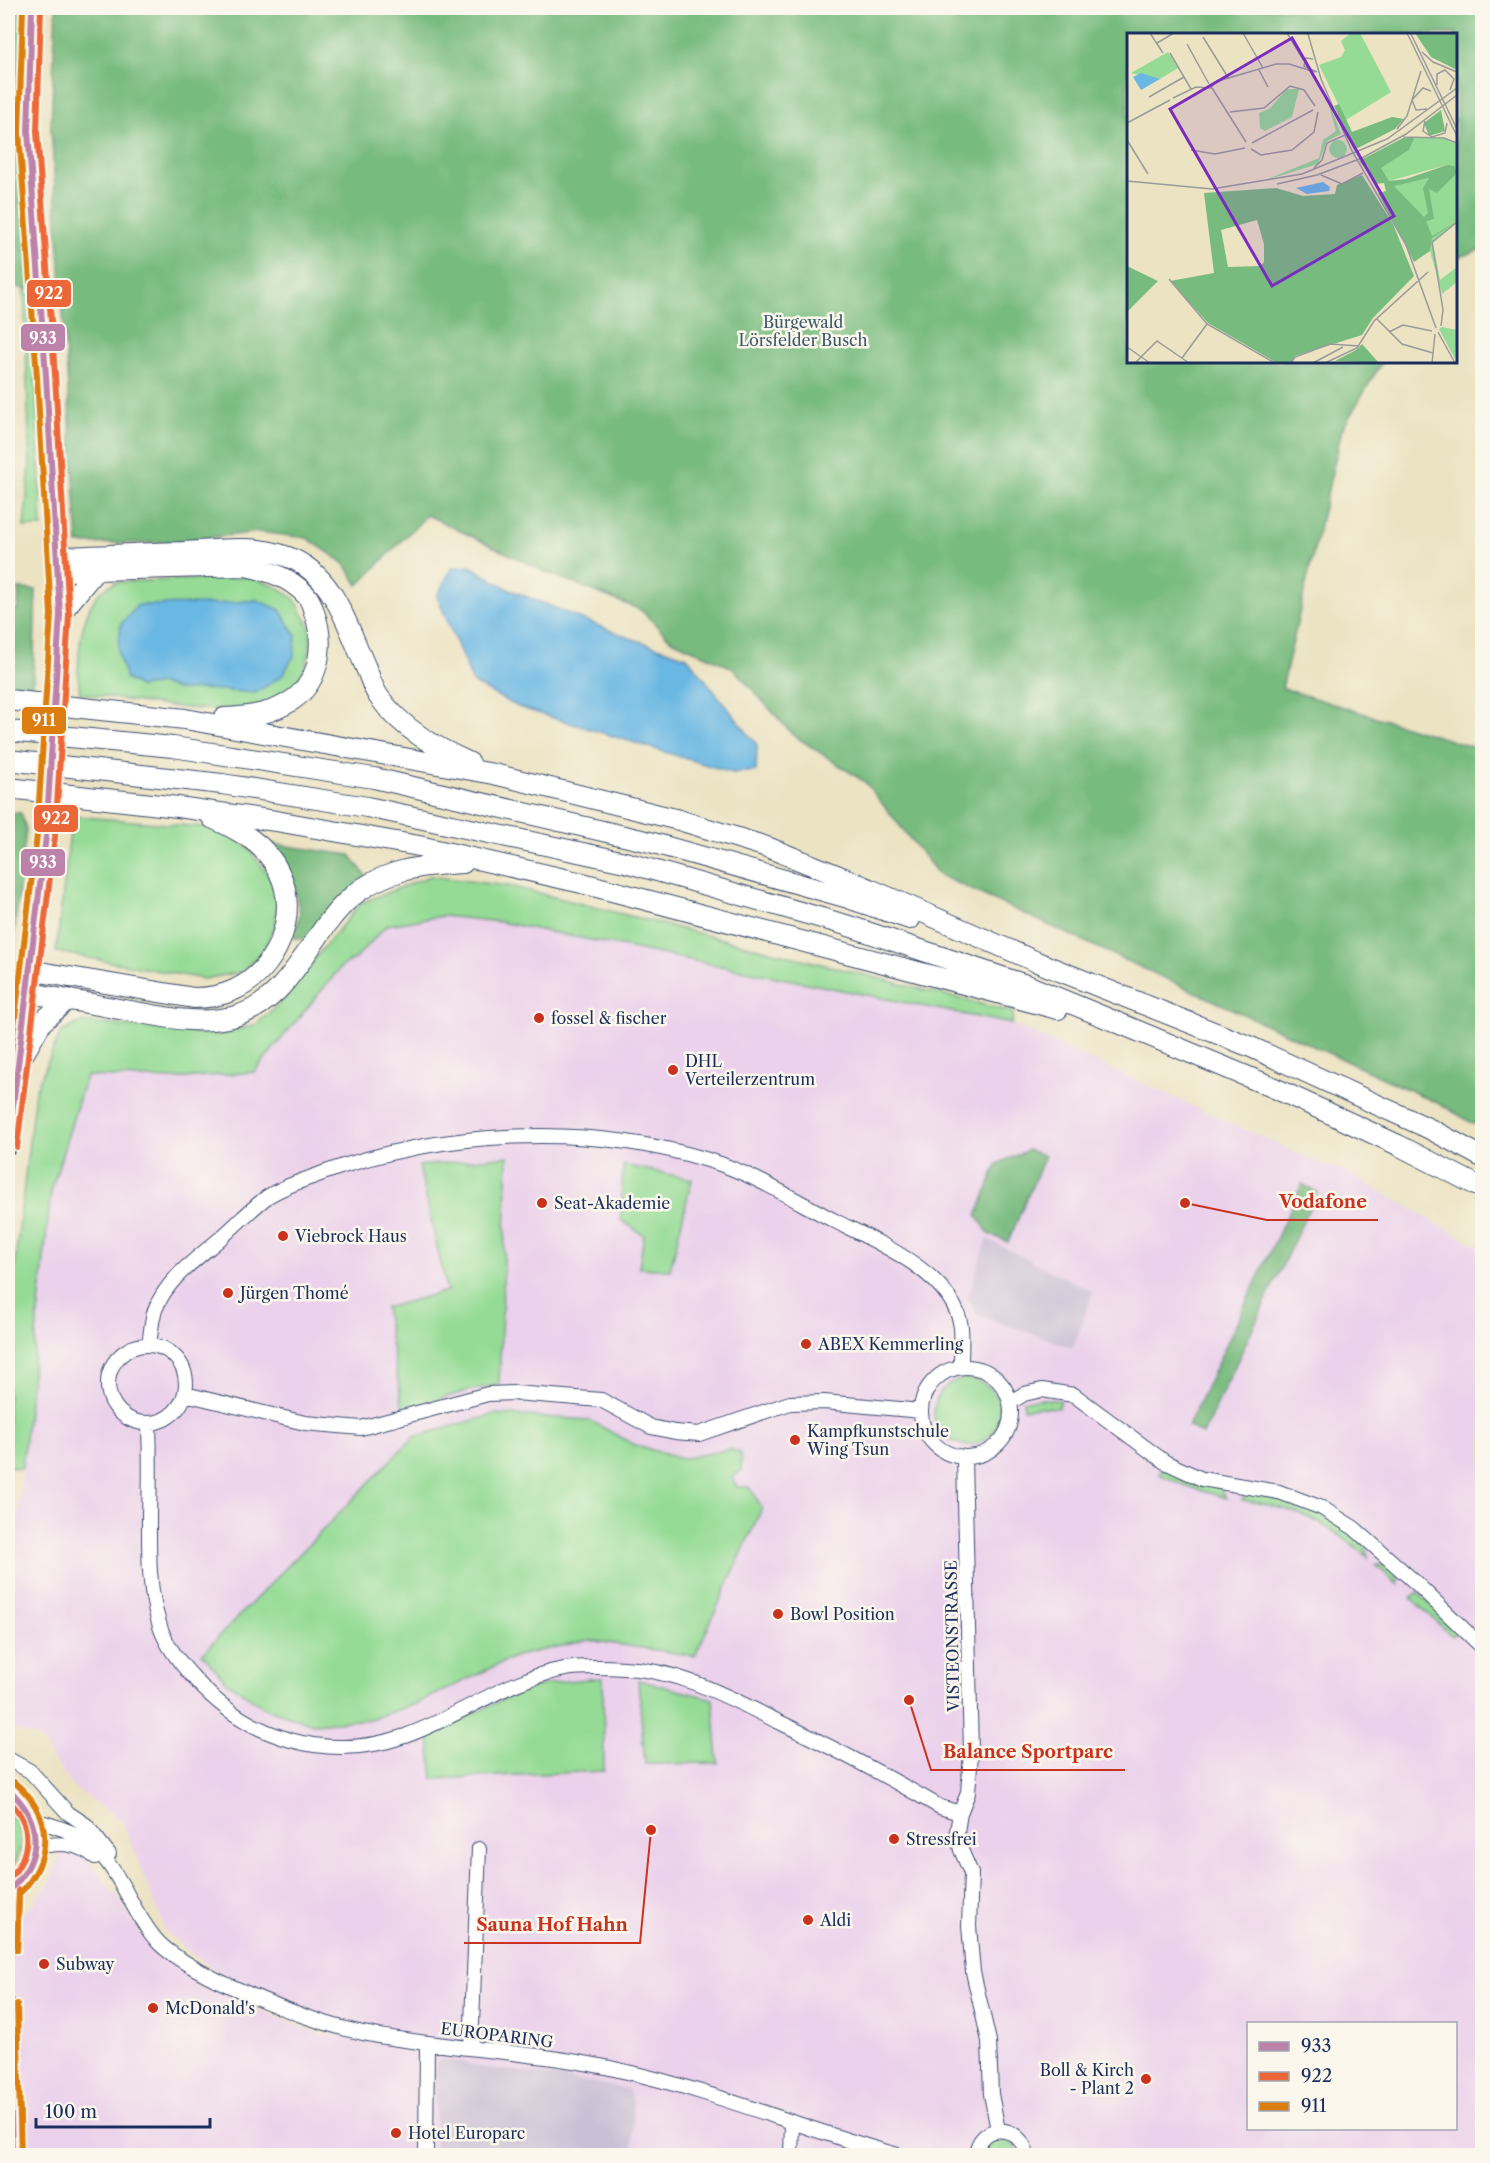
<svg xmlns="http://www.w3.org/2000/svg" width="1490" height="2163" font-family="'Libre Caslon Text',serif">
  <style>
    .built { fill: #ebd1eb; fill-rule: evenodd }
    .industrial { fill: #cbbfd5 }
    .green { fill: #95db95; stroke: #58857a; stroke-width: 1.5; fill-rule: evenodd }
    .forest { fill: #78bb7e; stroke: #4a756e; stroke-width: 1.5 }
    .water { fill: #69b7e3; stroke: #4273a0; stroke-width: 1.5 }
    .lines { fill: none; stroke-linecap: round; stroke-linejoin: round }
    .minor-casing { stroke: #3a4a6d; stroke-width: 16 }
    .major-casing { stroke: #3a4a6d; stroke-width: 20 }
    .highway-casing { stroke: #3a4a6d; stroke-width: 22 }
    .minor { stroke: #fff; stroke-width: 14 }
    .major { stroke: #fff; stroke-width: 16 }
    .highway { stroke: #fff; stroke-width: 20 }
    .major-bridge-casing { stroke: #3a4a6d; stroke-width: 20; stroke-linecap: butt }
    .major-bridge { stroke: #fff; stroke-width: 16 }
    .bus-1-casing { stroke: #fbf7ec; stroke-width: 10 }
    .bus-2-casing { stroke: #fbf7ec; stroke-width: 10 }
    .bus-3-casing { stroke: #fbf7ec; stroke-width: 10 }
    .bus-1 { stroke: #bc82aa; stroke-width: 6 }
    .bus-2 { stroke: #ec6738; stroke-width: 6 }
    .bus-3 { stroke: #db7e0f; stroke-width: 6 }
    .poi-dot { fill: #c8321e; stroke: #fbf7ec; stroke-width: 2 }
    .labels { text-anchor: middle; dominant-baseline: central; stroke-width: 5; stroke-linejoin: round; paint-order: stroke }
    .park-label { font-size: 16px; fill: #3a5a6c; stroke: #fbf7ec }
    .poi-label { font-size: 16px; fill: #1b2f5e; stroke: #fbf7ec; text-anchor: start }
    .street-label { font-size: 16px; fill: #1b2f5e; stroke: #fbf7ec }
    .inset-road { fill: none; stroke: #989b9a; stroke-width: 1.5 }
    .view { fill: #7b2cbf; fill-opacity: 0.15; stroke: #7b2cbf; stroke-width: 3 }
    .inset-edge { fill: none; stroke: #1b2f5e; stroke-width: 3 }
    .leader { fill: none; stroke: #c8321e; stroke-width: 2 }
    .callout-dot { fill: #c8321e; stroke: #fbf7ec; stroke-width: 2 }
    .callout-label { font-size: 18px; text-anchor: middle; font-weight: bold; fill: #c8321e; stroke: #fbf7ec; stroke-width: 5; stroke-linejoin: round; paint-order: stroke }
    .line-badge { stroke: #fbf7ec; stroke-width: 2 }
    .badge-label { font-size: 16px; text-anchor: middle; font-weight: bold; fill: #fff }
  </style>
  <rect width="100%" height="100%" fill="#fbf7ec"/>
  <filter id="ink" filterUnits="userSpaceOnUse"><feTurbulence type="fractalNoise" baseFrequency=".0167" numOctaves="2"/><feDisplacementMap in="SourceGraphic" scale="12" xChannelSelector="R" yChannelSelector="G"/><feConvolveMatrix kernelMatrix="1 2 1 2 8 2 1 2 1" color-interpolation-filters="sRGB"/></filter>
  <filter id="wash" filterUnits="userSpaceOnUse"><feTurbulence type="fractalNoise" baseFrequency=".008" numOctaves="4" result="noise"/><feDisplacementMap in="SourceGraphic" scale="24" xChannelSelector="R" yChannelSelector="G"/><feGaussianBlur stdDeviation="1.35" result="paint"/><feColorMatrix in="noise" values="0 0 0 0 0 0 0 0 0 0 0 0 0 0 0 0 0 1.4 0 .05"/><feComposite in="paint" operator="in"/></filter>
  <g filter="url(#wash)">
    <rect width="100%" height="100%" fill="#ebe3c2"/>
    <!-- built -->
    <path class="built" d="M443,916L500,922L1012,1024L1323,1165L1340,1169L1482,1248V2155H8V1920L20,1915L30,1907L50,1883L59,1857L60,1849L77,1851L93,1866L124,1906L145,1940L164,1956L267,2013L329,2037L328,2019L234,1983L204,1963L166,1932L122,1821L73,1787L48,1753L45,1743L33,1736L8,1727V1641L22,1468L51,1191L86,1075L172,1079L254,1072L341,967L356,958L386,925ZM1248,2024H1456V2128H1248Z"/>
    <!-- industrial -->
    <path class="industrial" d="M987,1239L1093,1292L1073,1348L978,1315L967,1298Z
      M440,2060L465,2062L476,2067L517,2071L628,2089L633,2102V2155H435V2067Z"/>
    <!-- green -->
    <path class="green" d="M24,288L31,290L42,527H24L30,465Z
      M248,577C264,582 280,586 293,598C297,602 300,608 302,613C305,618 310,624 310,630C315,663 292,700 259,706C208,717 132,700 80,693C76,664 79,615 100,592C104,588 111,585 116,582ZM257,600L280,610L296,636L207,689L177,690L162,684L139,687L126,678L118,652L217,604Z
      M72,816L214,828L248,847L270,877L277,900L276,923L263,951L241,972L204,979L56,952Z
      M430,876L514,887L1013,1012L1012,1024L500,922L443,916L387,925L356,958L341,967L254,1072L172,1079L86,1076L51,1191L22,1468L8,1467V1323L35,1091L61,1032L82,1022L219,1035L257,1024L287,996L320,952L361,903Z
      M508,1156L499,1385L471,1390L403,1409L385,1308L447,1291L419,1166Z
      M623,1165L692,1179L670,1270L639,1268L644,1235L621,1220Z
      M934 1412a33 33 0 1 1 66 0a33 33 0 1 1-66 0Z
      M1041,1399L1060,1400L1059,1408L1042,1407L1024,1409L1023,1401Z
      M496,1414L589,1420L633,1444L681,1459L730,1449L741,1453V1471L732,1478L737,1487H750L762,1508L695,1656L588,1640L516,1656L418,1703L370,1719L313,1724L265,1708L228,1683L202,1654L393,1458L414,1437Z
      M1164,1467L1220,1488L1226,1498L1186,1486L1159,1474Z
      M1249,1493C1298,1500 1328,1514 1366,1546L1368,1557C1324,1520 1298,1509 1242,1500Z
      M1376,1565H1387L1398,1573V1585Z
      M1417,1592L1458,1630L1452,1636L1411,1598Z
      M603,1678L604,1771L433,1779L429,1736C462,1720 494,1701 529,1689C553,1681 579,1680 603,1678Z
      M638,1680L713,1699L718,1763L645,1764Z
      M8,1807C25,1826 25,1854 8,1874Z
      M996,2139C1008,2138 1016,2144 1018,2155H984L988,2145Z"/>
    <!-- forest -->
    <path class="forest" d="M8,8H25L16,134L31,290L8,285Z
      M56,8H1482V249L1456,258V34H1128V362H1382L1342,429L1282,688L1482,750V1129L1442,1105L939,875L865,782L793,735L733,668L670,639L641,610L546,572L427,515L358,585L345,564L307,538L259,532L172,542L78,544L51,127Z
      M19,589L36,590L33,685L8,684V609H18Z
      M8,812L21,813L26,829L8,987Z
      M273,844L350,855L366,876L306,939L294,938L300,913L293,879Z
      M1028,1150L1045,1156L1008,1242L989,1234L977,1216L997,1164Z
      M1302,1184L1317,1192L1203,1434L1188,1426Z"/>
    <!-- water -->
    <path class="water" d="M470,566L508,589L624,636L687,657L757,745L756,771L733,773L518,707L473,683L437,596L452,568Z
      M257,600L280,610L296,636L294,656L282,676L255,693L207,689L177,690L162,684L139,687L126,679L118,652L121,624L138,605L217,604Z"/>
  </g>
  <g filter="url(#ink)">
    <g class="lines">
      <!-- minor casing -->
      <g class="minor-casing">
        <path id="minor" d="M149,1345C151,1334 151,1321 155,1310C167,1278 197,1259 222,1237C237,1224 251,1209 267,1197C283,1186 305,1180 323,1173C441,1130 587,1123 708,1160C752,1173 794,1200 835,1221C877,1242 954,1274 961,1327C962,1340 961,1354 961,1367
          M108 1384a39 39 0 1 1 78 0a39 39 0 1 1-78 0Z
          M921 1412a45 45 0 1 1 90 0a45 45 0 1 1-90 0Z
          M185,1394L305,1423L361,1428L488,1394L515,1393L601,1400L651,1427L675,1432L699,1434L790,1403L824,1402L921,1411
          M1011,1402L1024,1394L1042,1390L1074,1395L1165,1462L1202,1479L1279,1492L1322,1508L1354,1528L1416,1583L1482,1647
          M149,1423C150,1454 150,1485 149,1515C149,1552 148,1587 159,1623C164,1642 180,1663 193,1677C247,1739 327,1763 405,1736C459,1717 507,1679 565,1669C583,1666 606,1667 624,1668C680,1670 728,1697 777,1721C832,1747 887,1776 940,1807L960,1813
          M964,1458L971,1753L968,1793L960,1813L957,1832L961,1850L971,1873L969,1926L973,1972L989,2041L991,2094L998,2130
          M8,1759L30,1771L68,1813L86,1825L109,1854
          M32,1819C47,1824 63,1828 77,1835C118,1857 128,1909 158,1942C174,1959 215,1980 237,1989C283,2009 330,2028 379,2036C460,2050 543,2052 623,2071C718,2092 807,2131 901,2156
          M35,1848C56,1842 77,1841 95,1857
          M8,1950L10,1890
          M8,2004L12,2156
          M471,2048L479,1849
          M426,2156L427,2043
          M791,2156L792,2123
          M976,2156C978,2122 1021,2122 1027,2156"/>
      </g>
      <!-- major casing -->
      <g class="major-casing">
        <path id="major" d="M32,8L28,131L46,376L60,614L55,692
          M8,1146L19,1062L25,992L46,836L48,807
          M8,1789C44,1813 44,1868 8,1891"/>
      </g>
      <!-- highway casing -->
      <g class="highway-casing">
        <path id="highway" d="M57,557C100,556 142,553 184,552C219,550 255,544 288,557C335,575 347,626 366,668C370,677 373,689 379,697C402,729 435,747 470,763
          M58,571L246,566C269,571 289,577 306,595C311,600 312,606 314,612C325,642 321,679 294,699C274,714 247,717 224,718
          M60,614L96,570
          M8,700L185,719L494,774L679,820L767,847L849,880L1037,962L1251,1047L1430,1129L1482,1157
          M8,731L173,747L374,778L650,842L848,898L910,919
          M8,760L222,784L367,807L625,862L846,925L1029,986L1138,1031L1270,1086L1398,1145L1482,1188
          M8,788L178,807L276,821L419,846L582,883L1058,1009
          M28,970L194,998C208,998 221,996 234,990C277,971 300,914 279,872C266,844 239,830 212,818
          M25,992C56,998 88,1003 119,1009C156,1015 195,1026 232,1017C290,1003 308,937 348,900C380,870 421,865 463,863
          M19,1062L42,1022L68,999"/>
      </g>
      <!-- minor -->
      <use href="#minor" class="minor"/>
      <!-- major -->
      <use href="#major" class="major"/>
      <!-- highway -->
      <use href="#highway" class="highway"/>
      <!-- major-bridge casing -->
      <g class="major-bridge-casing">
        <path id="major-bridge" d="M48,807L55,692"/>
      </g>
      <!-- major-bridge -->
      <use href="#major-bridge" class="major-bridge"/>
      <!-- bus-1 casing -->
      <g class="bus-1-casing">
        <path id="bus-1" d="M8,1146L46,836L60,614L46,376L28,131L32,8
          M8,1789C43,1820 44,1860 8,1891
          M8,1950L10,1890
          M8,2004L12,2156"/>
      </g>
      <!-- bus-2 casing -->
      <g class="bus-2-casing">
        <path id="bus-2" d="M17,1147L55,837L69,615L55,375L37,131L41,8
          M8,1800C34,1824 31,1856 8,1880
          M17,1950L19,1890"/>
      </g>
      <!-- bus-3 casing -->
      <g class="bus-3-casing">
        <path id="bus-3" d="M8,1076L37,835L51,614L37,377L19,132L23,8
          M14,1782C53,1814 54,1859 19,1894L17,1950
          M17,2004L21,2156"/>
      </g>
      <!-- bus-1 -->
      <use href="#bus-1" class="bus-1"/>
      <!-- bus-2 -->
      <use href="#bus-2" class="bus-2"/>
      <!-- bus-3 -->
      <use href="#bus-3" class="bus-3"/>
    </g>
  </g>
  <!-- markers -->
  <g class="poi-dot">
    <circle cx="539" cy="1018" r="6"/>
    <circle cx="673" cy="1070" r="6"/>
    <circle cx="542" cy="1203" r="6"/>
    <circle cx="283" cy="1236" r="6"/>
    <circle cx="228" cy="1293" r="6"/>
    <circle cx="806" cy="1344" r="6"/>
    <circle cx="795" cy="1440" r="6"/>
    <circle cx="778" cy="1614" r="6"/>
    <circle cx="894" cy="1839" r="6"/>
    <circle cx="808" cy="1920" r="6"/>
    <circle cx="44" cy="1964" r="6"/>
    <circle cx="153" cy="2008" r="6"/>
    <circle cx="1146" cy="2079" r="6"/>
    <circle cx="396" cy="2133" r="6"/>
  </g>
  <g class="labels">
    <!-- park labels -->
    <g class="park-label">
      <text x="803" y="322">Bürgewald<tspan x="803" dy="18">Lörsfelder Busch</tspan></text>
    </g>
    <!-- poi labels -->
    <g class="poi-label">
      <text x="551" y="1018">fossel &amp; fischer</text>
      <text x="685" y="1061">DHL<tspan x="685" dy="18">Verteilerzentrum</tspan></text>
      <text x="554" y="1203">Seat-Akademie</text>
      <text x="295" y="1236">Viebrock Haus</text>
      <text x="240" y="1293">Jürgen Thomé</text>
      <text x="818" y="1344">ABEX Kemmerling</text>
      <text x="807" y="1431">Kampfkunstschule<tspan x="807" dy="18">Wing Tsun</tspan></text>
      <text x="790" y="1614">Bowl Position</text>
      <text x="906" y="1839">Stressfrei</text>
      <text x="820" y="1920">Aldi</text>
      <text x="56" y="1964">Subway</text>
      <text x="165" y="2008">McDonald's</text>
      <text x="1134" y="2070" text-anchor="end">Boll &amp; Kirch<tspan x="1134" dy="18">- Plant 2</tspan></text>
      <text x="408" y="2133">Hotel Europarc</text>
    </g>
    <!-- street labels -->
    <g class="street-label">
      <text transform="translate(952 1636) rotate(-91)">VISTEONSTRASSE</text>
      <text transform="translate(497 2035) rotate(7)">EUROPARING</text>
    </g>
  </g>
  <!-- overview -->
  <g transform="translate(1127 33)">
    <rect width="330" height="330" fill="#ebe3c2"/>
    <path d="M224,0H233L264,59L219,87L192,32L214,24L218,17L214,8ZM41,19L51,35L33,46L4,40ZM160,56H172L165,84L138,98L133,95L132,80L142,76ZM199,62L214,101L200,108L191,131L136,148L192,125L196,107L209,98ZM288,104L317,105L330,111V190L306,210L313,247L330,234V249L315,261L303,218L305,205L266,152L303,145L301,150L320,132L262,148L253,135L282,117ZM202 116a9 9 0 1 1 18 0a9 9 0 1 1-18 0ZM315,294L330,297L328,326L312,296Z" fill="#95db95"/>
    <path d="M288,0H330V37L304,24ZM212,71L225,99L265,84L277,86L268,96L227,117L207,73ZM314,77L318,98L302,103L297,90ZM288,104L282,117L254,135L262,148L279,146L320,132L327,133L330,140L310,160L302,156L307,186L299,188L305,203L329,189L305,205L303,218L287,229L251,160L259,158L257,150L249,151L240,132L238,135L232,128L276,105ZM302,145L296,155L301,180L297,184L267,153ZM235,142L266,191L287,243L246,285L235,302L168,323L164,330H150L81,290L43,248L87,240L77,160L149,155L176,163L208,161L210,152ZM130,187L137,211V229L133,233L101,234L94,197ZM0,233L31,248L0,279ZM235,311L252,330L208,328L229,317Z" fill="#78bb7e" fill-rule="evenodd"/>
    <path d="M14,40L33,46L14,57L6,44ZM196,149L203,154L202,158L180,161L169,155Z" fill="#69b7e3"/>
    <path class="inset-road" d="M23,0L36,20M116,0L136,35M160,0L177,28M280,0L330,103M181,1L194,46L224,116L279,212L309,295M284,1L330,96M76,4L102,46M30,10L47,0M60,11L82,51M295,19L306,29L330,39M43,20L64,56M186,26L179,25L177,33L190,39M132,37L141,54M310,52V41L318,37L327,46L323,57M85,55L119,109M22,64L57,44M46,65L69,54L84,55L88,49L149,31H162L188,39M300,76L289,77L285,67L296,55L304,58M103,79L137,75L163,53L177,57L188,73M298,88L296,98L305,104L318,100L320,90M0,90L43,67M270,96L280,83L294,38M276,104L317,105L330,110M0,107L21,141M125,110L186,77M124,116L134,122L165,117L187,99L191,79M64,117L88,121L118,115M187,135L195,127L200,110L218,102M194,142L215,151L236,140M0,148L85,156L175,141L260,106L330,55M150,151L190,142L235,125L279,101L330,62M42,246L80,291L148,330M250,286L275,311L306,320M314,293L316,277L305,209L330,189M262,299L276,292L305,298M311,299L328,330M0,314L23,330M55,325L80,291M8,330L30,308L62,330M164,330L168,324L203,311L232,313M186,330L216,314M198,330L230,315L247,288L301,239M305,330L308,301"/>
    <path class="view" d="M165,5L267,183L145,253L43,76Z"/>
    <rect width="330" height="330" class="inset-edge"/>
  </g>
  <!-- callouts -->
  <path class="leader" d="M1185 1203L1267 1220H1378M909 1700L931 1770H1125M651 1830L640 1943H464"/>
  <g class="callout-dot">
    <circle cx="1185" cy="1203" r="6"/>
    <circle cx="909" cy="1700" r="6"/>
    <circle cx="651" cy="1830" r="6"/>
  </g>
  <g class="callout-label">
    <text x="1323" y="1208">Vodafone</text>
    <text x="1028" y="1758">Balance Sportparc</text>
    <text x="552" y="1931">Sauna Hof Hahn</text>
  </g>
  <g class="line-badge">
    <rect x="26" y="279" width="46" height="29" rx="6" fill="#ec6738"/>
    <rect x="20" y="323" width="46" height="29" rx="6" fill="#bc82aa"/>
    <rect x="21" y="706" width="46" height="29" rx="6" fill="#db7e0f"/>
    <rect x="33" y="804" width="46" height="29" rx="6" fill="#ec6738"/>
    <rect x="20" y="848" width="46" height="29" rx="6" fill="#bc82aa"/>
  </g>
  <g class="badge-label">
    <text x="49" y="299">922</text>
    <text x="43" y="344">933</text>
    <text x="44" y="726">911</text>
    <text x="56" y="824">922</text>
    <text x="43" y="868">933</text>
  </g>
  <!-- margin -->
  <rect width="1490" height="2163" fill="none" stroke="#fbf7ec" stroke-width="30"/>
  <!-- legend -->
  <rect x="1247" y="2022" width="210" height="108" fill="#fbf7ec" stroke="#a1a7b3" stroke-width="1.5"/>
  <rect x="1259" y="2042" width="30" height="9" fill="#bc82aa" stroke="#a1a7b3" stroke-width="1.5"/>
  <text x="1301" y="2052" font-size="18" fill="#1b2f5e">933</text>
  <rect x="1259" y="2072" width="30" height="9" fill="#ec6738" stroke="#a1a7b3" stroke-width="1.5"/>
  <text x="1301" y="2082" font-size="18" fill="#1b2f5e">922</text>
  <rect x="1259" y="2102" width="30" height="9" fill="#db7e0f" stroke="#a1a7b3" stroke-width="1.5"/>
  <text x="1301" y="2112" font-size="18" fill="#1b2f5e">911</text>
  <!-- scale -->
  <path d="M36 2118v9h174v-9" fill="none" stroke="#1b2f5e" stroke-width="3"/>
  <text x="45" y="2118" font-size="18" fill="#1b2f5e" stroke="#fbf7ec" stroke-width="4.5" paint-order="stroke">100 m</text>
</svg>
